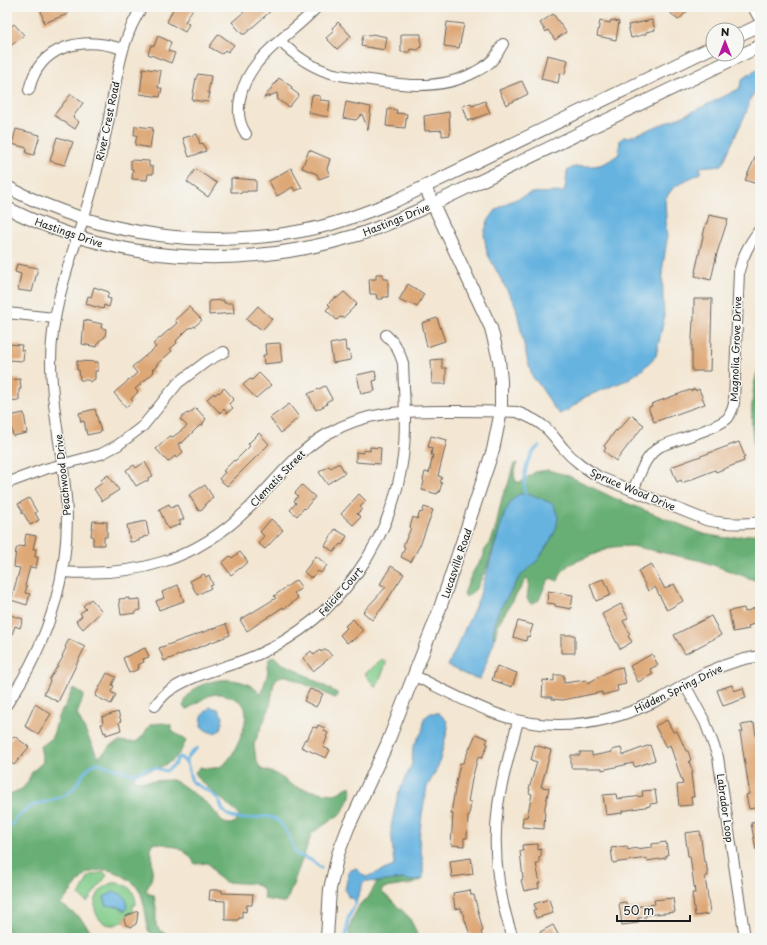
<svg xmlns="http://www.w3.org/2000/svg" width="767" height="945" font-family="'Playpen Sans',sans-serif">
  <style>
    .green { fill: #7fcb88; stroke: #4e7452 }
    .forest { fill: #67af74; stroke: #426648 }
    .water { fill: #66b3e0; stroke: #41687e }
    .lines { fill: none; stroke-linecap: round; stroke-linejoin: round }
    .stream { stroke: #66b3e0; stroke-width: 3 }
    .building { fill: #dea776 }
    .minor-casing { stroke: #67635c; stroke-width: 12 }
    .tertiary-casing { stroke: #67635c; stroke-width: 14 }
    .minor { stroke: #fff; stroke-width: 10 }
    .tertiary { stroke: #fff; stroke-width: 12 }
    .labels { text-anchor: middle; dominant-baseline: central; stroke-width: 3; stroke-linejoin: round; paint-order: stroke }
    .street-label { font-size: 10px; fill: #1c1c1c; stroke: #f6f6f2 }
  </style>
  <rect width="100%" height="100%" fill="#f6f6f2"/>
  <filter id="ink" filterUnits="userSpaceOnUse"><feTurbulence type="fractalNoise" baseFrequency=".025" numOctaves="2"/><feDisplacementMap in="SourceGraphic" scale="8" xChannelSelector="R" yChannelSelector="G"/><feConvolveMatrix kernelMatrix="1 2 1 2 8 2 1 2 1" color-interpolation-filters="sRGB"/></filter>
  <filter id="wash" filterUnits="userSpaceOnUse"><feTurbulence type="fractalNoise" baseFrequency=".012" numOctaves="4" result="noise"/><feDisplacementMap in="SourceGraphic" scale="16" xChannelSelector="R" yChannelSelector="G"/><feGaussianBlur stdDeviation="0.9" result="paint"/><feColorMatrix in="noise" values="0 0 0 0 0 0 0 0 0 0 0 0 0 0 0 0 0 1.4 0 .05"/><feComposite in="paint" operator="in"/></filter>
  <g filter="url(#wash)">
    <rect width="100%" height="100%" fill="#f3e6d2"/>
    <!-- green -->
    <path class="green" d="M382,659L385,661L386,664L376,688L365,674Z
      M103,872L107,875L87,902L79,896L89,876Z
      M112,883C126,882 136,890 136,905H133V914L126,916L124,921C120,922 117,925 113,925C90,925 88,891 112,883Z"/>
    <!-- forest -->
    <path class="forest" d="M760,364V454H759L755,453C750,426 750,389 760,364Z
      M517,463L514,475L516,482H521L535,472L548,470L569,476L614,498L704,534L726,538L760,533V582L702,561L632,546L612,547L570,564L561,573L558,581L550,578L544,588L539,600L531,604L527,599L529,581L527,578L498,624L494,642L493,632L497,614L520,576L538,560L554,534L505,512L487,567L477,588L466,597L464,594C467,586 470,577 474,570C478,562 485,560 484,551C497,537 497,516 502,498C503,492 508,488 509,481C511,475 511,470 514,464Z
      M274,656L281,663L293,668L337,693L338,696L335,698L287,676H282L277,678L274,683L270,707L254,744L256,760L261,769C268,771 275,773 281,777C286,780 289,784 294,786C301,789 327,794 334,794C340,793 345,787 351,786L352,792L342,813L312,833L286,903L265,899L263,889L255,884L225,882L216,876L214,871L208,863L195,864C186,847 169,844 152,843C149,851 153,852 152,859C152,872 154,879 146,890L149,894L154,895L156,908V925L160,931L168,934L205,938H161L148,931C147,920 144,897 138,888C132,880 117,872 108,870C101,869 93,872 86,873L61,904L80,918L91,931L92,938H7V795L22,789L27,783L32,772L43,762L40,746C55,740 54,730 58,717C59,713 63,710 65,706C68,701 70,694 73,688L84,695L77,714L98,757C105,753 107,748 112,745C121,739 126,743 134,742C141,741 146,730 151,724L163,723L171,725L172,731L186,740C178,764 159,769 136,773L133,780L144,781L173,780L182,785L209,805L224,823L230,824L236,822L239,815L225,802L198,779L195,772L200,767C207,769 217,769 223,765C235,756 251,720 244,706C241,699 224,694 217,694C205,695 197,704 187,709L183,707C185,702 186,697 190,693C207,676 246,674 261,695L267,676L269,659Z
      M403,879L412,881L423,879L413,884L384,888L381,891L409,917L417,933L416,938H350L349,931L352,919L360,904L368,898L377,882Z"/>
    <!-- water -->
    <path class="water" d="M759,69L758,89L750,99L746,113L722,165L700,167L701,173L686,180L673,188L665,199L667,240L662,272L664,318L656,356L643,369L627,380L585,397L568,410L559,414L551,404L550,401L538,383L533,378L528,363L516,307L487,253L484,234L488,221L496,210L507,203L531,193L564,192L566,184L567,171C577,163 588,168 599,165C606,164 613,158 619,154L620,140L624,137H629L683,116L739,89L743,78Z
      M519,494L533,495L553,504L558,516L557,525L554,534L538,560L520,576L497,614L493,632L494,642L480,679L466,675L448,666L479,598L505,512L512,500Z
      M210,707L218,709L223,717L221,729C215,736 207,732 201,726L202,716Z
      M431,713H439L447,721L448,728L438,767L427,787L422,814L419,840L423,862V879L412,881L403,879L377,882L366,881L363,883L356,902L352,898H349L345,890L349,871L356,868L363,875L366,877L394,866L391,827L398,794L412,764L413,747L423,730L424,718Z
      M113,892C123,892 132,901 125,911L118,906H110L106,905L104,897Z"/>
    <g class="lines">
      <!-- stream -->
      <path class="stream" d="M525,494C523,478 525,457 539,446
        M187,762C186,756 193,752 197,748
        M7,830C15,821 22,810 34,805C46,801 62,799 71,791C81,782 84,765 98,763L133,774L146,769L155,768L166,771L174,765L178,758L180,757L187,763L192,782C199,787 212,791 218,799C223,806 219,811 232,817C242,821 252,818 262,817C283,813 290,839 296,854L311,860L321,868
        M346,938L348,919L356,902"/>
    </g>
    <g id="blocks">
      <!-- building -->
      <path class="building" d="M40,7H66L68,14L44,23Z
        M174,7H194L185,22L189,24L185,32L167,22Z
        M242,7H275L245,34H242L232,22L245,11Z
        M664,7H692L678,20Z
        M553,14L566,32L555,40L548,30L546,32L540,23Z
        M611,20L619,22L616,40L597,36L600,21L610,23Z
        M652,20L655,30L646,32V34L631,38L628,25Z
        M338,22L351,36L337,49L326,38L334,31L332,28Z
        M447,22L464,24L459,48L444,46Z
        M14,24L24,35L7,49V30Z
        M219,34L234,45L228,52L225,50L222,54L209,47Z
        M372,34L387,37L385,50L361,46L363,35L371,36Z
        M401,34H421V47L418,50L410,49V52H401Z
        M158,36L171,42L168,51L175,53L171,63L148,54L151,45L154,46Z
        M547,55L568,60L565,73V74L560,73L558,83L541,79Z
        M143,68L161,71L158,88H162L160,97L140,94Z
        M198,74L211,76L208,93H210L208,102L192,100L196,78Z
        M279,78L292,87L291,89L299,95L289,107L278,100L277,93L264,98Z
        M522,81L528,94L506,105L499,90Z
        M71,94L83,103L73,117L79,122L75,129L54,115Z
        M312,95L320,96V100L330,101L328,117L309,113Z
        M485,101L490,113L468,121L463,106L471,103L472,106Z
        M346,102L371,107L368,130L362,114L356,120L343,118Z
        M388,109L397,110L396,113L407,114L405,128L386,126Z
        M449,112L450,135L442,136V130L425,131L424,116Z
        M135,126L153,128L150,148L135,145L137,135H134Z
        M16,129L40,135L34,155L26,153L27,148L12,144Z
        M197,134L200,144L203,143L206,151L189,157L183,138Z
        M57,137L73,142L65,165L50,161Z
        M759,149H760V185L745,180Z
        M309,150L330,159L327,169L330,175L319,179L317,174L302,168Z
        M131,160L149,161V166L153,167V174H148L147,180L132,179L133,169H131Z
        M291,168L302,188L295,191L293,187L277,196L269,181Z
        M195,169L217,183L208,197L187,182Z
        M231,178L256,180V191H247V192H242L240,194L238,192H231Z
        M709,215L728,219L717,253L711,280L695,276L696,272H695L706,223H707Z
        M17,264L38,268L32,292L18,290L21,274L15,272Z
        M376,274H383V279H388V297H383V299H377L376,294H370L369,279H376Z
        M408,284L424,294L417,307L408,302L407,304L399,300Z
        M94,287L109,292L107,298L111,299L109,307L104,305L103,309L86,304L88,296L91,297Z
        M344,292L357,304L343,318L340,317L337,320L326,310L330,306L328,304L335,297L337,298Z
        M694,299H712L710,371H692V338L693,321H694Z
        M224,300V303H233L234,313L209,315V301Z
        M258,306L272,319L262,330L254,324L253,325L246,319Z
        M189,307L202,320L195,326L191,328L190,327L176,341L177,343L170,349L172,351L156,365L157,366L152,370L154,372L151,375L135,389L138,392L131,399L133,401L126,407L114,393L137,373L132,367L156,347L153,344L177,323L175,320Z
        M437,318L445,341L427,347L422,323Z
        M84,320L102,324L101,328L106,329L105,337L99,341L97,347L82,344Z
        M345,341L346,351L349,350L351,360L333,363L330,344Z
        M280,343L282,362L264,364L263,355H266L265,344Z
        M8,344L22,345L21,350L24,351L23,361L8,360Z
        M442,359V368H446V384H432L431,360Z
        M77,361L98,362V371H95V379L90,382L88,380H80L79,370H77Z
        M375,371L377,380L373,381L375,391L361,394L357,375Z
        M259,373L271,385L256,398L243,385L250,379L252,380Z
        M20,379L21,389H19V400L7,401V380Z
        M325,386L332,399L326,402L327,404L324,406L316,410L308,394Z
        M224,388L234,399L229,404L233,408L227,413L224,409L220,413L207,399L214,393L215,395L218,392L219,393Z
        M695,389L696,391L699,389L705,404L654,422L649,410V407L652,406L651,404L690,390V391Z
        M289,404L299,417L281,433L270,418Z
        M196,408L206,419L203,423V425L199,426L181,444L180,442L178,444L183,452L176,458L175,456L168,462L156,449L170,436L173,437L187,426L180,419L187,413L188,414Z
        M95,409L101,432L87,435L84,421L81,422L79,413Z
        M24,413L27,433L13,436L9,416Z
        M631,415L644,425L616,461L604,451L606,448L604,446L616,430L617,431Z
        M259,433L269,444L227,486L219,479L225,472L223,471L234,460L235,461L250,446L248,444Z
        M431,436L447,440L438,476L442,477L440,482L442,483L439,493L438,492L437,494L422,490L424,481L423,480L425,472L429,473L433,455H431L432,448L428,447Z
        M739,442L745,457L743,458L744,461L716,472L715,470L682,483L681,480L677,482L671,467Z
        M370,447L381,448L380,464L356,462V452L363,453V450L370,451Z
        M145,462L153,476L148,478V481H145L136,486L126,470L134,465L136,468Z
        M337,464H340L345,473L327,484L319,472L329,466L331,468Z
        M108,475L119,490L102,501L94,489L102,483L101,480Z
        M205,485L213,497L205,504L206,506L199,511L189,495Z
        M302,485L315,497L305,509L304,508L297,516L290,510L296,503L294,501L298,496L295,493Z
        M359,494L366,501L360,507L362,509L357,514L361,517L353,525L341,514Z
        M29,498L37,512L35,513L39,520L30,525L24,514L22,513V510L18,504Z
        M169,504L171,508L177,505L184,519L179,521L181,524L168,529L159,509Z
        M424,507L433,510L421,543L411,562L401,557L405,547L403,546L411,528L410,527L413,517L417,519L420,512L422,513Z
        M271,519L283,530L265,549L258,543L264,536L260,532Z
        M93,521L107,522V537H104V545H93V536H91Z
        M146,521L149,536L143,537V538L139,539V541L130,542L127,525Z
        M335,529L347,536L342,545L340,544L334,552L325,546Z
        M26,534L36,536L33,549H36L35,557H38L36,568L30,567L25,586H27L25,593L30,594L27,605L11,600L20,568L14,567L16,549L20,546L24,547Z
        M240,552L248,562L231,575L222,563L230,556L232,558Z
        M316,556L327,565L321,573L318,571L311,578L304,572Z
        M651,564L665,589L674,584L683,601L667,610L655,587L648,591L638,571Z
        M391,566L404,574L382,608L372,620L363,612L386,587L380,584Z
        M204,574L206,577L209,575L213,585L210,586L211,588L197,595L190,581Z
        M603,579L606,586H607L611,595L596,601L590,584Z
        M296,580L302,588L294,593L298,598L284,609L283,607L247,631L240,620L276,598L274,596Z
        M178,585L184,601L159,610L156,601L164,598L162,592Z
        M548,591L573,595L571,609L555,606V604L547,603Z
        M129,598V600L140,599L141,610L136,611V613L121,615L119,599Z
        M91,599L102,611L83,629L76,621L82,616L80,613L86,609L83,606Z
        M621,604L628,618L623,621L630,634L628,636L632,642L620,649L602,614Z
        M760,606V622L748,626L749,629L733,632L729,611L744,608L745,612Z
        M7,614L23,619L20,628L15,626L8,646Z
        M711,616L721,635L685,654L674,635Z
        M353,619L363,631L352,641L351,640L347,643L340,635L347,628L345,626Z
        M518,621L533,625L529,637L527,636L526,641L513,637Z
        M226,624L230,635L164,661L159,648Z
        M561,635H575V653H561Z
        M69,639L85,647L58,702L44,694L50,681L49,680L63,657L62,656L66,648L65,647Z
        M145,648L149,657L143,659L144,662L138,665L139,669L129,673L123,658Z
        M326,649L332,656L313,671L303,658L311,651L314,655L320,650L321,652Z
        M652,654L658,665L650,669L653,674L638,682L630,666Z
        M497,666L517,673L512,687L492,680Z
        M622,667L626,684L617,686L618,691L602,695V692L563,700L552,699V697H542L543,680L554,681V675H564V683L586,680L588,683L613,669Z
        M107,673L116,677L112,685L114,686L111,692L116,695L111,704L95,696Z
        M732,685L734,691L743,688L746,698L723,706L717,690Z
        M310,689L323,694L316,707L304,701Z
        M35,704L51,714L38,734L25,726Z
        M118,712L121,721L119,722L121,730L106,735V732L104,733L101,724H103L102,717Z
        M667,720L673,732L677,731L686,751H688L691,760L689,761L693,773L691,774L694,797H691L692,805L679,806L677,785L683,784L670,745L666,747L655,726Z
        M754,723L760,761V807L749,809L746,795L749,794V789L740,732H743L741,725Z
        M318,725L325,728L324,731L328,733L326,737L327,738L323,747L330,750L326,758L301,747L305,739L307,740L313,727L317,728Z
        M476,734L488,739L486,743L488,744L482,758L478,757L472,779L468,802H471L469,816H468L467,838H464V846L451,845L453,814H451L456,783L460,763H463Z
        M14,736L29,747L14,765L7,760V748L10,744L8,743Z
        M535,745L551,750L541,787L549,788L545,807L544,829L522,827L523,817H527L532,794L529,793L530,789H529L537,762L531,760Z
        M650,745L655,760L635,767L633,763L602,770V768H571V755H580V752H592V756L612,752V750L621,748L623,755Z
        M655,790L657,803L650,804V806L622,811V813L606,815L603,795L616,794L617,799L643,796L642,791Z
        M760,822V849L756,850L751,823Z
        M700,831L704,862H706L708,876H705L710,913L709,914L695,916L692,893H695L690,856H688L685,833Z
        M666,842L668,855L666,856V858L647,861V858L613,863L611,848L627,846L628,850L636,848V849L652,847V844Z
        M538,844V850L541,849V857H539V864H536L540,883H538L539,888L524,891L521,880L523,879L520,851H523L522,845Z
        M471,858L473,874L452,877L450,861Z
        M210,890H222V893L253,894L252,905H247L246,912L242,911V918H239L238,920H225V901L209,900Z
        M470,890L471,895H474L483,931L481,932L483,938H472L471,935H470L461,908L455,909L453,893Z
        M673,898L675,912L646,915V917L638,918V923L622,925L619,903L626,902L627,908L655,904L654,900Z
        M549,899L553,913L536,918L533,910L536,909L534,904Z
        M138,911L137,920L136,924L131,927L126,925L124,920L126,916Z
        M553,925L560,938H543L540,932Z"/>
    </g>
  </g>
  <g filter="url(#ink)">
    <use href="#blocks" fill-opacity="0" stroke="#67635c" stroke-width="1"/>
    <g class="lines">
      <!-- minor casing -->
      <g class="minor-casing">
        <path id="minor" d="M280,41C296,57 312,68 334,74C380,81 432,96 475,72C483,68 490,64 495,57C498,53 500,48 503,44
          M29,90C39,44 84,36 122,49
          M246,134C231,112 242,81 258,62C274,42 299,27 317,7
          M7,313L54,318
          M7,483L45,469L101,454L118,445L143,426L178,383L207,361L224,352
          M633,491C640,474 645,455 661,446C676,440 718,428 728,418C731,413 733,409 734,403L739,271C743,254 750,243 760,229
          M63,572C135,577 195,561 248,509C274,483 295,453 327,434C370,409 409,411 456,411C477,411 497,411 517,412C526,416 535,419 542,425C551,431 556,440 563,448C573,460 585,468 599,477L706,520C725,524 741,525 760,522
          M415,676C442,689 469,704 497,714C552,734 607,725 658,700C674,692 689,681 705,673C723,665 741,659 760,656
          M685,685L705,722L718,757L745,938
          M7,704C50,641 74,564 65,487C61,445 51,404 51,361C51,297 80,239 95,178C101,154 107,131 111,107C118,72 122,37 142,7
          M155,706C160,699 165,693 172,689C198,672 231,667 259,654C338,618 392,542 403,457C407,426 404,394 403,363C399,351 395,343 386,335
          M513,938C498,895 492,851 498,806C502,777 511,749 518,721"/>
      </g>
      <!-- tertiary casing -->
      <g class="tertiary-casing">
        <path id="tertiary" d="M754,7L760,18
          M737,36L760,25
          M7,187C103,237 214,252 320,227C345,221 370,211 395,201L713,47
          M7,208C116,263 238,271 354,236C382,228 407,215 433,204L760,46
          M327,938L330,889L338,854L348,828L387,744L439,611L493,450L501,411V381L499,360L491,328L425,187"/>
      </g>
      <!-- minor -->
      <use href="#minor" class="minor"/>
      <!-- tertiary -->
      <use href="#tertiary" class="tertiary"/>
    </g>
  </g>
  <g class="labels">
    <!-- street labels -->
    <g class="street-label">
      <text transform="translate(107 121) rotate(-78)">River Crest Road</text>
      <text transform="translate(396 219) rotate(-22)">Hastings Drive</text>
      <text transform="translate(69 232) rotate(19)">Hastings Drive</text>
      <text transform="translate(735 349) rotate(-88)">Magnolia Grove Drive</text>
      <text transform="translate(62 475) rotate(-96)">Peachwood Drive</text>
      <text transform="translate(277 478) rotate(-46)">Clematis Street</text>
      <text transform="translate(633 489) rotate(23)">Spruce Wood Drive</text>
      <text transform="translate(456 563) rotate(-71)">Lucasville Road</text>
      <text transform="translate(340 591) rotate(-49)">Felicia Court</text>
      <text transform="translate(678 688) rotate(-26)">Hidden Spring Drive</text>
      <text transform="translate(726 808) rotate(82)">Labrador Loop</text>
    </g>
  </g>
  <!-- margin -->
  <rect width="767" height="945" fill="none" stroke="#f6f6f2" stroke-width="24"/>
  <!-- north arrow -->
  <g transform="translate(725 42)"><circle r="19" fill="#f6f6f2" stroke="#9f9f9c"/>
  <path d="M0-3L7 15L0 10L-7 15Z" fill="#b5179e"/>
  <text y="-6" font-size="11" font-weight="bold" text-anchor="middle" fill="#1c1c1c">N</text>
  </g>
  <!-- scale -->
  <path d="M617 915v6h73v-6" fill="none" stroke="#1c1c1c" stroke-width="2"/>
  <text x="623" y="915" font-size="12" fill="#1c1c1c" stroke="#f6f6f2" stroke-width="3" paint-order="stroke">50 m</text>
</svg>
